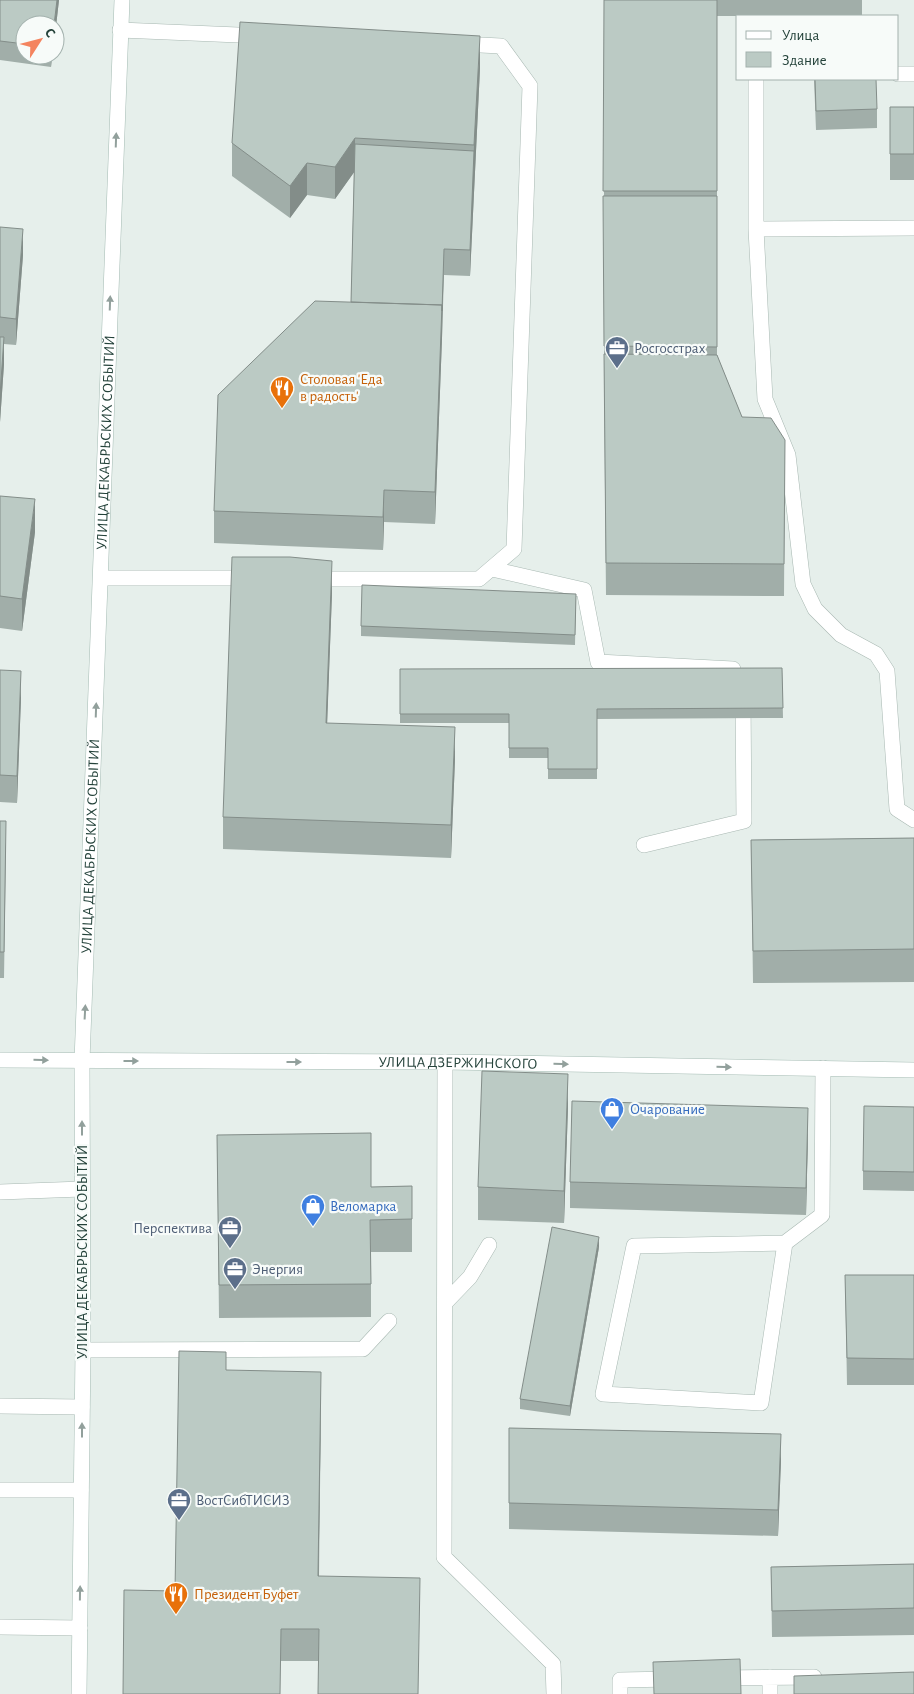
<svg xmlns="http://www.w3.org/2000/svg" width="914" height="1694" font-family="'Alegreya Sans',sans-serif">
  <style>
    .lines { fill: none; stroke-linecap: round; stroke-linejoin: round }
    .lane-casing { stroke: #a8b8b2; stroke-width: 16 }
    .secondary-casing { stroke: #a4bbb3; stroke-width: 16 }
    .lane { stroke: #fff; stroke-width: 15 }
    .secondary { stroke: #fff; stroke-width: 15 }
    .wall { fill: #a1aea9 }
    .shaded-wall { fill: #838d89 }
    .building { fill: #bbcac4; stroke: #838d89 }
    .oneway { fill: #92a09c }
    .labels { text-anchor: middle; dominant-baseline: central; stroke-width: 4.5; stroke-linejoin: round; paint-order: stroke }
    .service-label { font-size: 15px; fill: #4e5e75; stroke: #f7fbf9; text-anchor: start }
    .food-label { font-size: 15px; fill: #c56008; stroke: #f7fbf9; text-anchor: start }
    .street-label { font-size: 15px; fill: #24423a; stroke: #f7fbf9 }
    .shop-label { font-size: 15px; fill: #366cbe; stroke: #f7fbf9; text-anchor: start }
  </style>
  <rect width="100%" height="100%" fill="#e6efeb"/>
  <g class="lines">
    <!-- lane casing -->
    <g class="lane-casing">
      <path id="lane" d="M120,30L260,36
        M898,74H914
        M756,79V229L765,399L788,455L803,584L815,609L841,635L876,654L887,671L897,809L914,820
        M756,229L914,228
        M492,569L584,590L598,662L733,669
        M101,578H252
        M312,579H479L514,549L530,86L501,46L460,44
        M644,845L744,821L743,698
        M445,1062L444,1557L553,1664L554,1694
        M0,1192L82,1189
        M785,1243L761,1403L603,1394L634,1246L785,1243L822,1215L823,1068
        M445,1303L470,1277L489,1245
        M83,1350L363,1349L389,1321
        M0,1406L82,1407
        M0,1490H81
        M0,1627L80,1628
        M770,1677V1694
        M720,1678L814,1677
        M620,1694V1680L672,1679"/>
    </g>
    <!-- secondary casing -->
    <g class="secondary-casing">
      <g id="secondary">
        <path id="s1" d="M0,1060L445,1062L914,1070"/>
        <path id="s2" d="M79,1694L83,1350L82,1061L122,0"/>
      </g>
    </g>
    <!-- lane -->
    <use href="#lane" class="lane"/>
    <!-- secondary -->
    <use href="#secondary" class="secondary"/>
  </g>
  <!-- wall -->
  <path class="wall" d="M0,0H59L55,35V25H25V55H52L51,67L0,60Z
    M604,0H862V16H717V355L742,417L785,440L784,596L606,595L604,386Z
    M480,68L470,276L444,275L442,338L435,524L384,522L383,550L214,543V511L351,302L354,172L335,199L307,195L290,218L232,176V143Z
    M814,79L877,109V128L816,130Z
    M890,107H914V180H890Z
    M0,227L23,255L16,345L4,344V364L0,422Z
    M0,496L35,532L22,631L0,628Z
    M332,593L327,723L455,759L451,858L223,849V817Z
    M576,594L575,645L361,636V626Z
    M782,668L783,718L597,719V779H548V758H509V723H400V669Z
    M0,670L21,698L17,803L0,802Z
    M0,821L6,847L4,978H0Z
    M914,838V982L753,983L751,840Z
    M568,1107L564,1223L478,1220V1187Z
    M914,1107V1191L863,1190V1171Z
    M808,1134L806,1215L570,1208V1182Z
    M217,1135L371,1187L412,1186V1252H371V1317L219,1318Z
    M599,1247L570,1416L520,1409V1399Z
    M845,1275H914V1385H847Z
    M226,1370L321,1404L319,1576L420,1610L318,1661H281L175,1591Z
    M509,1428L781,1460L778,1536L509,1529Z
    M914,1564V1635L772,1637L771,1567Z"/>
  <!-- shaded-wall -->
  <path class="shaded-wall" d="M57,0H59L55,35V25H54Z
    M480,36V68L470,276V250L474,145Z
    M51,55H52L51,67Z
    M355,138V171L335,199V167Z
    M307,163V195L290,218V186Z
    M23,229V255L16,345V319Z
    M444,249L442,338L435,524V492Z
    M4,337V364L0,422V395Z
    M384,490V522L383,550V517Z
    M35,499V532L22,631V599Z
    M332,561V593L326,755V723Z
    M21,671V698L17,803V776Z
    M455,727V759L451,858V825Z
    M568,1074V1107L564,1223V1191Z
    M808,1108V1134L806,1215V1188Z
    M599,1237V1247L570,1416V1406Z
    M321,1372V1404L318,1608V1576Z
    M781,1434V1460L778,1536V1510Z"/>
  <!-- building -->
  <path class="building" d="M0,0H57L54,25H25V44L0,41Z
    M604,0H717V191H603Z
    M240,22L480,36L474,145L355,138L335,167L307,163L290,186L232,143Z
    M815,79H876L877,109L816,111Z
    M890,107H914V154H890Z
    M355,144L474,151L470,250L444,249L442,311V305L351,302Z
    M603,196H717V347L604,346Z
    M0,227L23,229L16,319L0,317Z
    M315,301L442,305L435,492L384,490L383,517L214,511L218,395Z
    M0,337H4L0,395Z
    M604,354L717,355L742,417L771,418L785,440L784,564L606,563Z
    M0,496L35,499L22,599L0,596Z
    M232,557H290L332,561L326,723L455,727L451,825L223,817Z
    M362,585L576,594L575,635L361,626Z
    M782,668L783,708L597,709V769H548V748H509V714H400V669Z
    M0,670L21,671L17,776L0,775Z
    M0,821H6L4,952H0Z
    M914,838V949L753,951L751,840Z
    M482,1071L568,1074L564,1191L478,1187Z
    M572,1101L808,1108L806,1188L570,1182Z
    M864,1106L914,1107V1172L863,1171Z
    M371,1133V1187L412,1186V1219L370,1220L371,1284L219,1285L217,1135Z
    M552,1227L599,1237L570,1406L520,1399Z
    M845,1275H914V1359L847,1358Z
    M179,1351L226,1352V1370L321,1372L318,1576L420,1578L418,1694H318L319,1629H281L280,1694H123L124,1590L175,1591Z
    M509,1428L781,1434L778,1510L509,1503Z
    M914,1564V1608L772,1611L771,1567Z
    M740,1659L741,1694H654L653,1662Z
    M914,1672V1694H794V1676Z"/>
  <!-- one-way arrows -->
  <defs><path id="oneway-solid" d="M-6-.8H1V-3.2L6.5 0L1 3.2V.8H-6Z" transform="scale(1.25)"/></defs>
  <g class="oneway">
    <use href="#oneway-solid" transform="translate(116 140) rotate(-88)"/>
    <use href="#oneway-solid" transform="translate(110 303) rotate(-88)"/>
    <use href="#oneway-solid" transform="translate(96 710) rotate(-88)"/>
    <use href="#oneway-solid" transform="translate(85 1012) rotate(-87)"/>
    <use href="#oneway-solid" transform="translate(41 1060) rotate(1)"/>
    <use href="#oneway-solid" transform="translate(131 1061)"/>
    <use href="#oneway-solid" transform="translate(294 1062)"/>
    <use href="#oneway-solid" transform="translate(561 1064) rotate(1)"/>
    <use href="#oneway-solid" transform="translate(724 1067) rotate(1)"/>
    <use href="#oneway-solid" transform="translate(82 1128) rotate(-90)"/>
    <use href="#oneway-solid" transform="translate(82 1430) rotate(-90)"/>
    <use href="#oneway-solid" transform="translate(80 1593) rotate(-89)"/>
  </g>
  <!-- icons -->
  <defs>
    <g id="office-pin" transform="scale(1.25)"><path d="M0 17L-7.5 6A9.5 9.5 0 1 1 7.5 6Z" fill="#5c6f8a" stroke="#f7fbf9"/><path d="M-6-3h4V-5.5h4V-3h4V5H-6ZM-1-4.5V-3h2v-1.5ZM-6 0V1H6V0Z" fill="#fff"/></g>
    <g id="restaurant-pin" transform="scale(1.25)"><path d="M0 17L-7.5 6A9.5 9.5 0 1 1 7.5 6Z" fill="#e8710a" stroke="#f7fbf9"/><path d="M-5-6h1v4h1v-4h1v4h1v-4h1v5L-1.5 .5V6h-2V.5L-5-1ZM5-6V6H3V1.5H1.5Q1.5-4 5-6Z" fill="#fff"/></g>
    <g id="shop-pin" transform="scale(1.25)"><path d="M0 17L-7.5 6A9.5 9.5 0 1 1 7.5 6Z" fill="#3f7fe0" stroke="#f7fbf9"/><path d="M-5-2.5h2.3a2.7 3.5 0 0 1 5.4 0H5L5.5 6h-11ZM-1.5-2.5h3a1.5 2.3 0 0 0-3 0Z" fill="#fff"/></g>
  </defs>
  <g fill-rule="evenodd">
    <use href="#office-pin" x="617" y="348"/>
    <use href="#restaurant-pin" x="282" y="388"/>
    <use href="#shop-pin" x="612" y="1109"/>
    <use href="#shop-pin" x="313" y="1206"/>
    <use href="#office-pin" x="230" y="1228"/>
    <use href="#office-pin" x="235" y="1269"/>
    <use href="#office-pin" x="179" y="1500"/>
    <use href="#restaurant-pin" x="176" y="1594"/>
  </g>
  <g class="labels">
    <!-- service labels -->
    <g class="service-label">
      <text x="634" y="348">Росгосстрах</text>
      <text x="212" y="1228" text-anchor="end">Перспектива</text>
      <text x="252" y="1269">Энергия</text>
      <text x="196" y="1500">ВостСибТИСИЗ</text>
    </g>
    <!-- food labels -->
    <g class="food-label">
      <text x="300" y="379">Столовая 'Еда<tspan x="300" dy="17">в радость'</tspan></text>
      <text x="194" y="1594">Президент Буфет</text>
    </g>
    <!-- street labels -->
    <g class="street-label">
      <text stroke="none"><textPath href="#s2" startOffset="1252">УЛИЦА ДЕКАБРЬСКИХ СОБЫТИЙ</textPath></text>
      <text stroke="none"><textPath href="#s2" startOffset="848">УЛИЦА ДЕКАБРЬСКИХ СОБЫТИЙ</textPath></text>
      <text stroke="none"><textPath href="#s1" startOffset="458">УЛИЦА ДЗЕРЖИНСКОГО</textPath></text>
      <text transform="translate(82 1252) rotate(-90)">УЛИЦА ДЕКАБРЬСКИХ СОБЫТИЙ</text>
    </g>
    <!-- shop labels -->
    <g class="shop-label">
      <text x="630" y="1109">Очарование</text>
      <text x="330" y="1206">Веломарка</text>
    </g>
  </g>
  <!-- legend -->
  <rect x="736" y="15" width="162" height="65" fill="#f7fbf9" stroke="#a3b1ad"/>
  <rect x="746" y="31" width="25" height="8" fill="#ffffff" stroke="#a3b1ad"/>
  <text x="782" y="40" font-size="15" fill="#24423a">Улица</text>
  <rect x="746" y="52" width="25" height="15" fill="#bbcac4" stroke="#a3b1ad"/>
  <text x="782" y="65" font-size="15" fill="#24423a">Здание</text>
  <!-- north arrow -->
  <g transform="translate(40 40) rotate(54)"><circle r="24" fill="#f7fbf9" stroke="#a3b1ad"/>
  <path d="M0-4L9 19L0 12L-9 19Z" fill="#f4845f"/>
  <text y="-8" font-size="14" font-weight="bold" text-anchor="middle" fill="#24423a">С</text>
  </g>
</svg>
